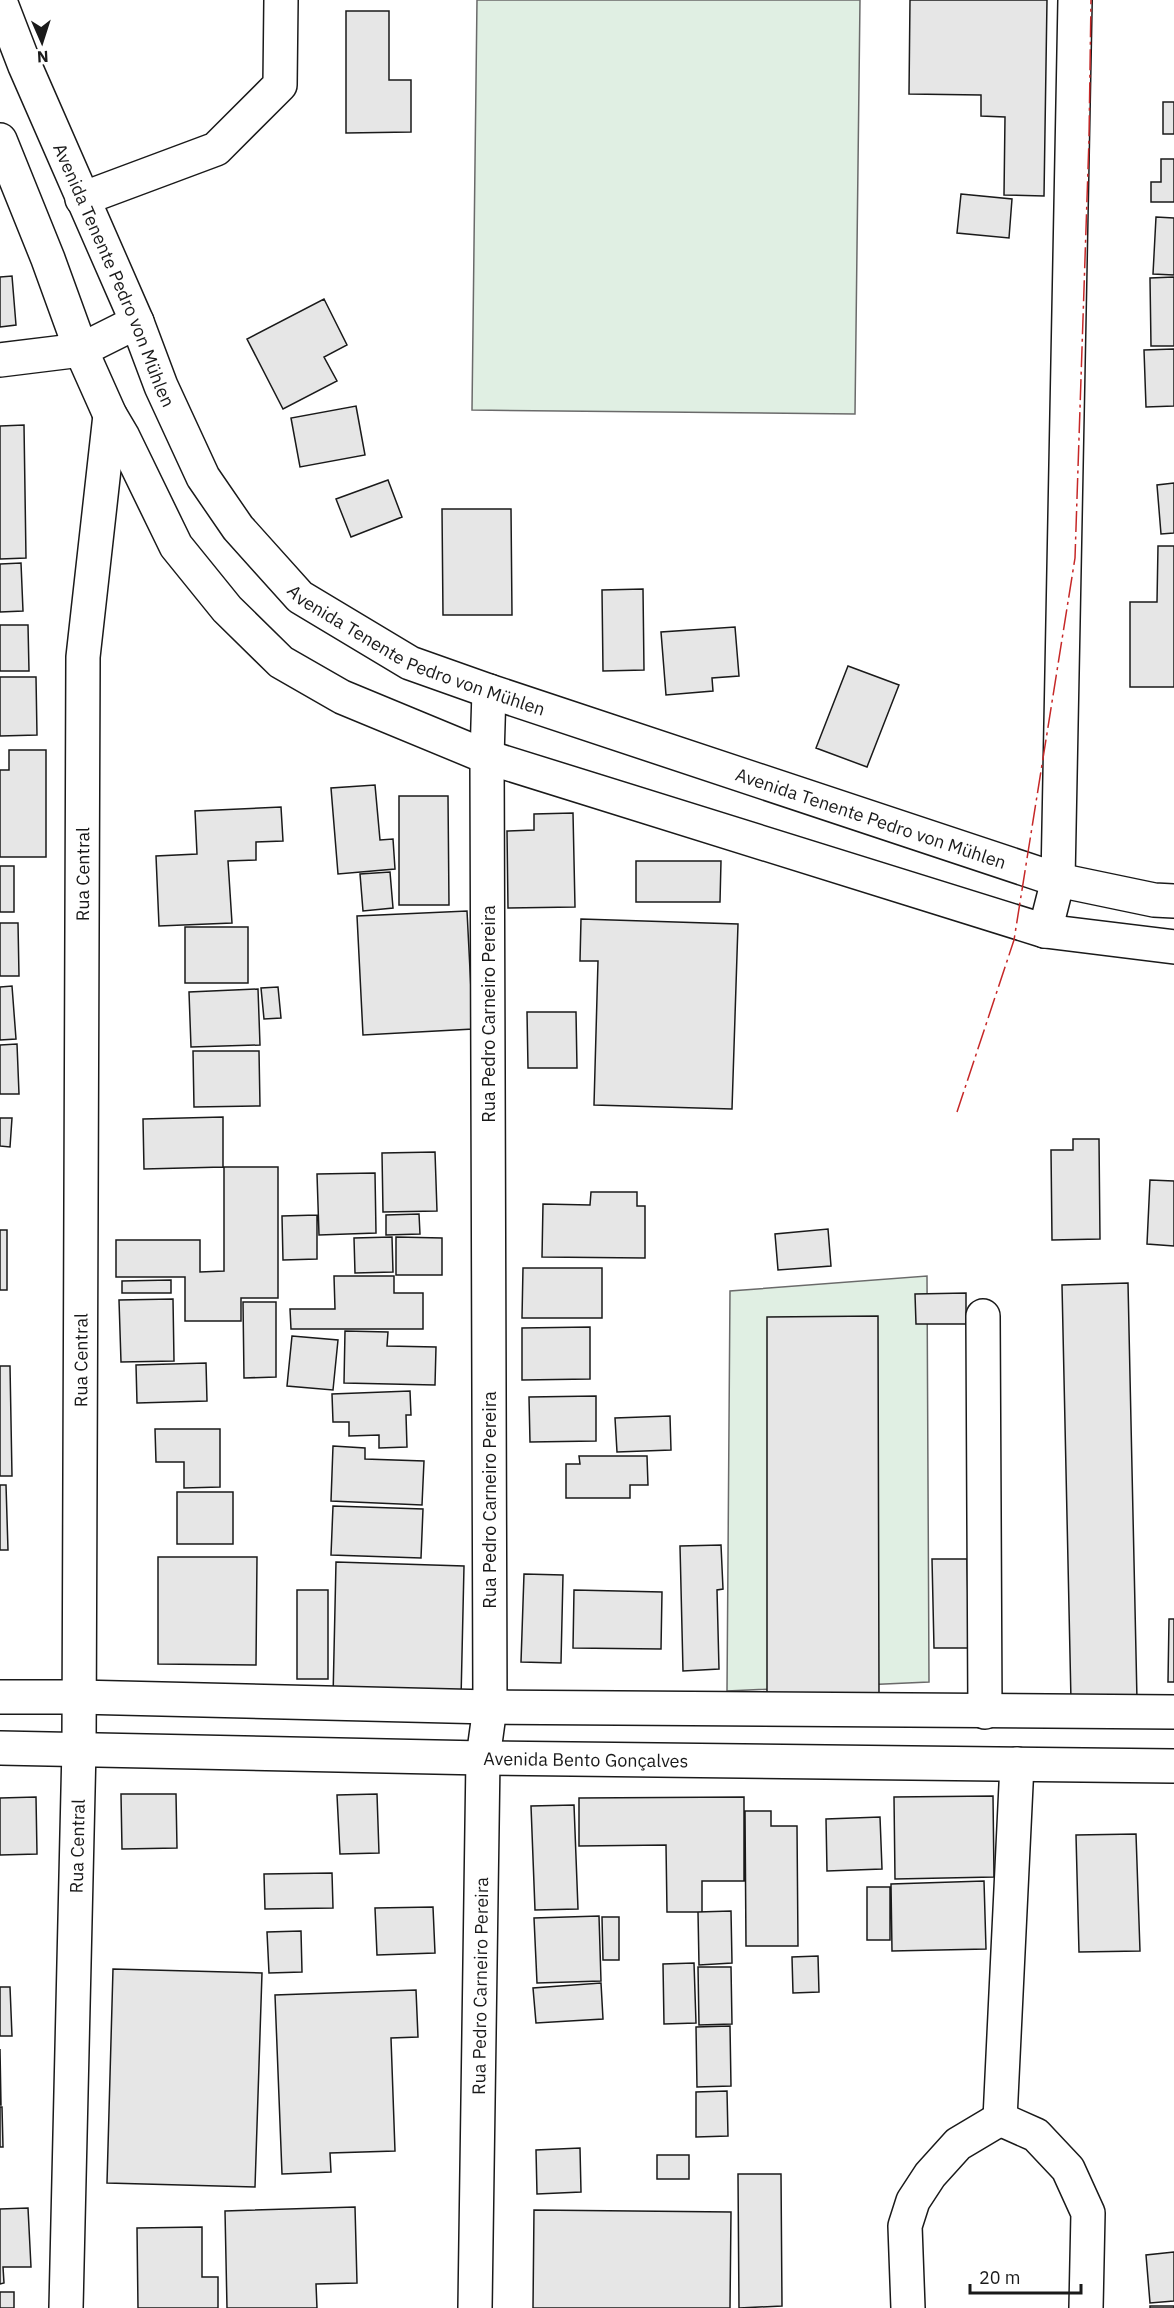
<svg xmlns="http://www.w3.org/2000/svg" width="1174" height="2308" font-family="'IBM Plex Sans',sans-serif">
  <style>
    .green { fill: #e0efe3; stroke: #6a6a6a; stroke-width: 1.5 }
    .building { fill: #e6e6e6; stroke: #1a1a1a; stroke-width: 1.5 }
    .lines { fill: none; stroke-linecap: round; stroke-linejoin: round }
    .street-casing { stroke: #1a1a1a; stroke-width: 36 }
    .secondary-casing { stroke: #1a1a1a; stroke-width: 36 }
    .street { stroke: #fff; stroke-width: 33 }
    .secondary { stroke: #fff; stroke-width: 33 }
    .power { stroke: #c62828; stroke-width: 1.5; stroke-dasharray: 21 4.5 3 4.5; stroke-linecap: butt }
    .labels { text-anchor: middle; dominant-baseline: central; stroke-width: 4.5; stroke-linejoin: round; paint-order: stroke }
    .street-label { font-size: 18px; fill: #1a1a1a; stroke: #fff }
  </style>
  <rect width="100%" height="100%" fill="#fff"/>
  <!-- green -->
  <path class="green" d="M477,0H860L855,414L472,410Z
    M927,1276L929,1682L727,1691L730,1291Z"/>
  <!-- building -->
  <path class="building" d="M910,0H1047L1044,196L1004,195L1005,117L981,116V95L909,94Z
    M346,11H389V80H411V132L346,133Z
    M1163,102H1174V134H1163Z
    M1161,159H1174V202H1151V182H1161Z
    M961,194L1012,199L1009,238L957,233Z
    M1156,217L1174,218V275L1153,274Z
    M12,276L16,325L0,327V277Z
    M1174,277V346H1151L1150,278Z
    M324,299L347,345L324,357L337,381L283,409L247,339Z
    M1174,349V406L1146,407L1144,350Z
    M356,406L365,455L300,467L291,418Z
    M24,425L26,558L0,559V426Z
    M388,480L402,517L351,537L336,499Z
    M1174,483V533L1161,534L1157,485Z
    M442,509H511L512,615H443Z
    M1158,546H1174V687H1130V602H1157Z
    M21,563L23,611L0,612V564Z
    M643,589L644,670L603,671L602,590Z
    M0,625H28L29,671H0Z
    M735,627L739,676L712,678L713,691L666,695L661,632Z
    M848,666L899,685L867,767L816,748Z
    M0,677H36L37,735L0,736Z
    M9,750H46V857H0V770H9Z
    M375,785L380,840L393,839L395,869L338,874L331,788Z
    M399,796H448L449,905H399Z
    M281,807L283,841L256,842V860L228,861L232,923L159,926L156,856L197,854L195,811Z
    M573,813L575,907L508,908L507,831L534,830V814Z
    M636,861H721L720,902H636Z
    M0,866H14V912H0Z
    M390,872L393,908L363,911L360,874Z
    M467,911L473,1029L363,1035L357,916Z
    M581,919L738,924L732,1109L594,1105L598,961H580Z
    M0,923H18L19,976H0Z
    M185,927H248V983H185Z
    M12,986L16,1039L0,1040V987Z
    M278,987L281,1018L264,1019L261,988Z
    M258,989L260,1045L191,1047L189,992Z
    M527,1012H576L577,1068H528Z
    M17,1044L19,1094H0V1045Z
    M193,1051H259L260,1106L194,1107Z
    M223,1117V1167L144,1169L143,1119Z
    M0,1118H12L10,1147L0,1146Z
    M1073,1139H1099L1100,1239L1052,1240L1051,1150H1073Z
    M435,1152L437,1211L383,1212L382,1153Z
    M224,1167H278V1298H241V1321H185V1277H116V1240H200V1272L224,1271Z
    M375,1173L376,1233L319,1235L317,1174Z
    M1150,1180L1174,1181V1246L1147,1244Z
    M591,1192H637V1206H645V1258L542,1257L543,1204L590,1205Z
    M419,1214L420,1234L386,1235V1215Z
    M317,1215V1259L283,1260L282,1216Z
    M828,1229L831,1266L778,1270L775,1234Z
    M0,1230H7V1290H0Z
    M392,1237L393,1272L355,1273L354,1238Z
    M396,1237L442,1238V1275H396Z
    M523,1268H602V1318H522Z
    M334,1276H394V1293H423V1329H291L290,1309H335Z
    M171,1280V1293H122V1281Z
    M1128,1283L1137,1700L1071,1701L1062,1285Z
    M966,1293V1324H916L915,1294Z
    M173,1299L174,1361L121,1362L119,1300Z
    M243,1302H276V1377L244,1378Z
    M878,1316L879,1695H767V1317Z
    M590,1327V1379L522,1380V1328Z
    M345,1331L388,1332L387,1346L436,1347L435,1385L344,1383Z
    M292,1336L338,1340L333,1390L287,1386Z
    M206,1363L207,1401L137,1403L136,1365Z
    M0,1366H10L12,1476H0Z
    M410,1391L411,1415H406L407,1447L379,1448V1435L349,1436V1422H333L332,1394Z
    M596,1396V1441L530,1442L529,1397Z
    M670,1416L671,1450L617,1452L615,1418Z
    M155,1429H220V1487L184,1488V1462H156Z
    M333,1446L365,1448V1459L424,1461L422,1505L331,1501Z
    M579,1456H647L648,1485H630V1498H566V1464H580Z
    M0,1485H6L8,1550H0Z
    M177,1492H233V1544H177Z
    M333,1506L423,1509L421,1558L331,1555Z
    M721,1545L723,1589L717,1590L719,1669L683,1671L680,1546Z
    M158,1557H257L256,1665L158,1664Z
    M932,1559H967L969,1648H934Z
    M336,1562L464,1566L461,1699L333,1698Z
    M524,1574L563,1575L561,1663L521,1662Z
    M297,1590H328V1679H297Z
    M574,1590L662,1592L661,1649L573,1648Z
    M1169,1619H1174V1682H1168Z
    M121,1794H176L177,1848L122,1849Z
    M377,1794L379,1853L340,1854L337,1795Z
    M993,1796L994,1877L895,1879L894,1797Z
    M36,1797L37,1854L0,1855V1798Z
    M744,1797V1881H702V1912H667L666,1845L579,1846V1798Z
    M574,1805L578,1909L535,1910L531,1806Z
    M745,1811H771V1826H797L798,1946H746Z
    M880,1817L882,1869L827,1871L826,1819Z
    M1136,1834L1140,1951L1079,1952L1076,1835Z
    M332,1873L333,1908L265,1909L264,1874Z
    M984,1881L986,1949L892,1951L891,1884Z
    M867,1887H890V1940H867Z
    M433,1907L435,1953L377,1955L375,1908Z
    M731,1911L732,1963L699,1965L698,1912Z
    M599,1916L601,1981L537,1983L534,1918Z
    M602,1917H619V1960H603Z
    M301,1931L302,1972L269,1973L267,1932Z
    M818,1956L819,1992L793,1993L792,1957Z
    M694,1963L696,2023L664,2024L663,1964Z
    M698,1967H731L732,2024L699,2025Z
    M113,1969L262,1973L255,2187L107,2183Z
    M601,1983L603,2019L536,2023L533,1988Z
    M0,1987H10L12,2036H0Z
    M416,1990L418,2037L391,2038L395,2151L330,2153L331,2172L282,2174L275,1995Z
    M730,2026L731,2086L697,2087L696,2027Z
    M0,2049L1,2105H0Z
    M727,2091L728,2136L696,2137V2092Z
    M0,2107H2L3,2147H0Z
    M580,2148L581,2192L537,2194L536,2150Z
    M657,2155H689V2179H657Z
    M738,2174H781L782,2306L739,2308Z
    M355,2207L357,2283L316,2284L317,2308H227L225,2211Z
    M28,2208L31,2267H3L4,2283L0,2284V2209Z
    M534,2210L731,2212L730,2308H533Z
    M202,2227V2277H218V2308H138L137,2228Z
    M1174,2252V2301L1150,2303L1146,2255Z
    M0,2292H14V2308H0Z
    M1150,2306H1174V2308H1150Z"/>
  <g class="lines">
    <!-- street casing -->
    <g class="street-casing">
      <g id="street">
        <path d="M82,199L216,149L280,85L281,0"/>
        <path d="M0,360L81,350L137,322"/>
        <path d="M1045,931L1058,880L1075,0"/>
        <path d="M983,1316L985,1712"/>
        <path d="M1017,1764L1000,2119L1036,2135L1068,2169L1088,2213L1086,2308"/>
        <path id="s1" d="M66,2308L79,1748L83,657L110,415"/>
        <path d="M908,2308L905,2226L913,2201L930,2175L958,2144L1000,2119"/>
      </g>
    </g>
    <!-- secondary casing -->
    <g class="secondary-casing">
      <g id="secondary">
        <path id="s2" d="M0,1L25,66L137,322L161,386L203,477L238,528L300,597L410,663L489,691L1058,880L1154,900L1174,901"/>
        <path d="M0,140L48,259L81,350L110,415L123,437L176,546L227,609L281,662L342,697L487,757L1045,931L1174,947"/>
        <path d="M0,1697H78L490,1707L1174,1712"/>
        <path id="s3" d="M0,1748L483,1758L1174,1766"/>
        <path id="s4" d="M475,2308L483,1758L490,1707L487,757L489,691"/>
      </g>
    </g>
    <!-- street -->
    <use href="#street" class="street"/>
    <!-- secondary -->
    <use href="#secondary" class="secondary"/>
    <!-- power -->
    <path class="power" d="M957,1112L1014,940L1075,558L1089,139L1091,0"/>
  </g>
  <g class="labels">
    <!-- street labels -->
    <g class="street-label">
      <text stroke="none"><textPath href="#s2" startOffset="297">Avenida Tenente Pedro von Mühlen</textPath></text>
      <text stroke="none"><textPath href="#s2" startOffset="801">Avenida Tenente Pedro von Mühlen</textPath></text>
      <text stroke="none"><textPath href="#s2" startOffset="1287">Avenida Tenente Pedro von Mühlen</textPath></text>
      <text stroke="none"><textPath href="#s1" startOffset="1434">Rua Central</textPath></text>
      <text transform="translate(488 1014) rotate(-90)">Rua Pedro Carneiro Pereira</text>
      <text stroke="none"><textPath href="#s1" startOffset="948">Rua Central</textPath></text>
      <text transform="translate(489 1500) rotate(-90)">Rua Pedro Carneiro Pereira</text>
      <text stroke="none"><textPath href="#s3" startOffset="586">Avenida Bento Gonçalves</textPath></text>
      <text stroke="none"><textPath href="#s1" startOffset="462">Rua Central</textPath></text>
      <text stroke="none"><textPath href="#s4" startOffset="322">Rua Pedro Carneiro Pereira</textPath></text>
    </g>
  </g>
  <!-- north arrow -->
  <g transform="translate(42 42) rotate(177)" stroke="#ffffff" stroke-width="4.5" paint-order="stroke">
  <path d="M0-4.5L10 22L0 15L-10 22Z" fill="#1a1a1a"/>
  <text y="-9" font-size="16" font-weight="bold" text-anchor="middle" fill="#1a1a1a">N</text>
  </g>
  <!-- scale -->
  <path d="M970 2284v9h111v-9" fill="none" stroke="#1a1a1a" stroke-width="3"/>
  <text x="979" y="2284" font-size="18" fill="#1a1a1a" stroke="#ffffff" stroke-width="4.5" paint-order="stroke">20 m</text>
</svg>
